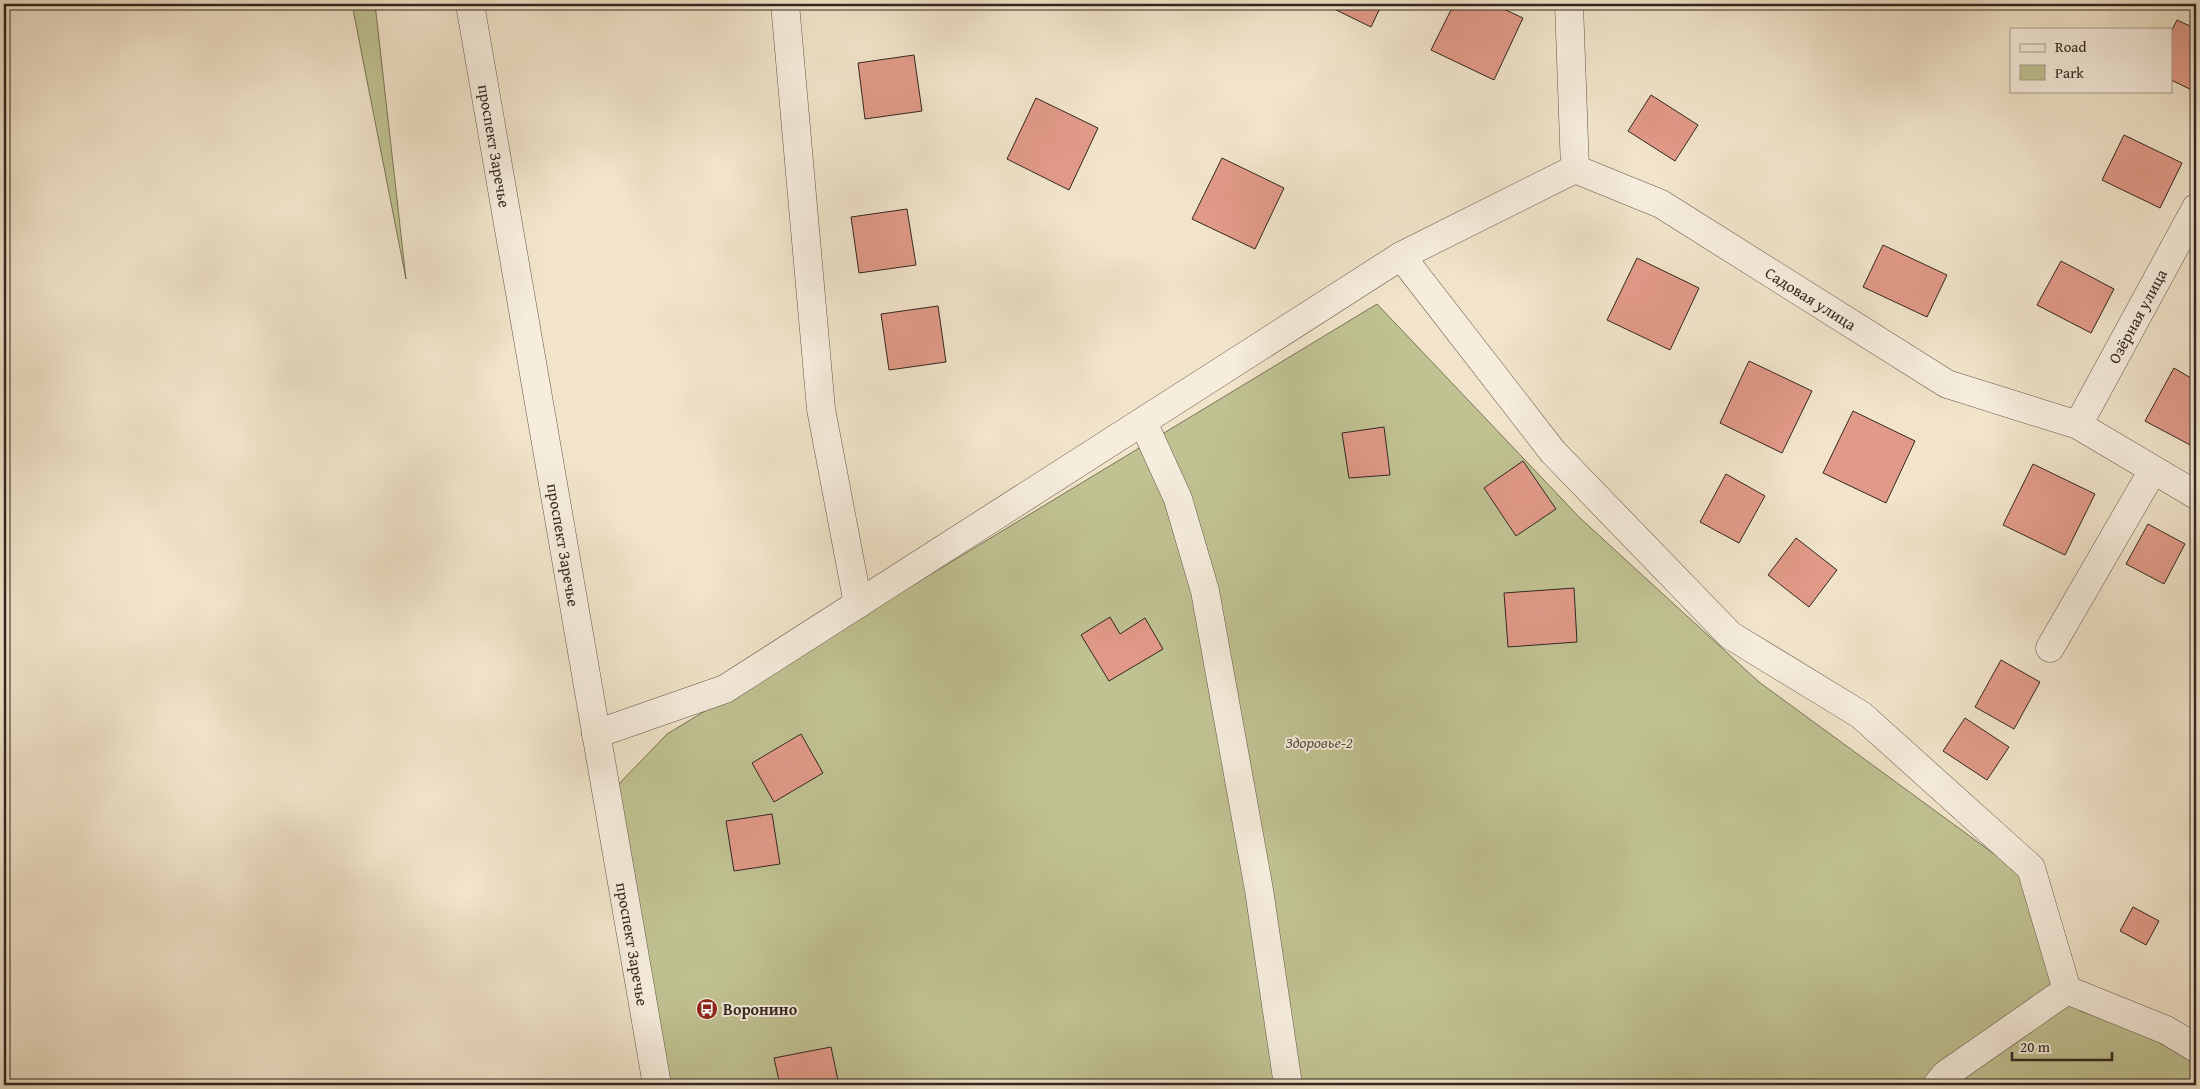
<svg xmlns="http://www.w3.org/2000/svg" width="2200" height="1089" font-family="'Gentium Book Plus',serif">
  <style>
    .green { fill: #c0c292; stroke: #797459 }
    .building { fill: #e19a88; stroke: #322620 }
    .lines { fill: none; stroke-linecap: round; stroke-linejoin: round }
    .minor-casing { stroke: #62564a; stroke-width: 29 }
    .minor { stroke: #f6eddd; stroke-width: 28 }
    .labels { text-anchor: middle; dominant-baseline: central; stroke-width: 4; stroke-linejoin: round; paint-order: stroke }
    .street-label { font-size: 16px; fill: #322620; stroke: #f6eddd }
    .park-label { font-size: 16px; font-style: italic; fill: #564d3c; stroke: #f6eddd }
    .poi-label { font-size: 16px; font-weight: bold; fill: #322620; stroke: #f6eddd; text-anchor: start }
  </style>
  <rect width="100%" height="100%" fill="#f1e4ca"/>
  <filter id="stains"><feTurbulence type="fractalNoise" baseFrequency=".004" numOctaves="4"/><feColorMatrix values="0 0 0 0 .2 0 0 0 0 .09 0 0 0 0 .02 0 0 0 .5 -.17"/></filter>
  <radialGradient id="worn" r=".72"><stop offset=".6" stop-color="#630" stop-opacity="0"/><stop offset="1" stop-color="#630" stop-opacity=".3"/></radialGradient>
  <!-- green -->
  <path class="green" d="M352,4H375L406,279Z
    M1377,304L1580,518L1759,682L2027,878L2054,977L2080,1011L2141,1032L2196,1064V1085H670L613,790L667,734Z"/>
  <!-- building -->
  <path class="building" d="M1324,4H1382L1371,27Z
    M1454,4H1493L1523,18L1494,80L1431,50Z
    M2177,20L2196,29V92L2171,80V32Z
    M914,55L922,111L865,119L858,63Z
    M1651,95L1698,125L1675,161L1628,131Z
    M1036,98L1098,128L1069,190L1007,159Z
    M2124,135L2182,163L2160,208L2102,180Z
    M1222,158L1284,188L1255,249L1192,219Z
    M907,209L916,265L859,273L851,217Z
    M1883,245L1947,275L1927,317L1863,287Z
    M1637,258L1699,288L1670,350L1607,320Z
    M2061,261L2114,289L2091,333L2037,305Z
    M938,306L946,362L889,370L881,314Z
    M1749,361L1812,391L1782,453L1720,423Z
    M2174,368L2196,381V443L2194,447L2145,421Z
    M1853,411L1915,441L1886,503L1823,473Z
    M1384,427L1390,475L1349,478L1342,433Z
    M1523,461L1556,509L1516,536L1484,488Z
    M2033,464L2095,494L2065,555L2003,525Z
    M1726,474L1765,496L1739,543L1700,522Z
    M2148,524L2185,544L2164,584L2126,564Z
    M1796,538L1837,570L1809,607L1768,575Z
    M1574,588L1577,642L1508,647L1504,593Z
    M1110,617L1120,634L1145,618L1163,649L1109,681L1081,635Z
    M2001,660L2040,682L2014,729L1975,707Z
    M1965,718L2009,747L1987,780L1943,751Z
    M801,734L823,773L774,802L752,763Z
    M772,814L780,864L734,871L726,821Z
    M2133,907L2159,921L2146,945L2120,931Z
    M831,1047L839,1085H780L774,1058Z"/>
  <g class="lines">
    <!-- minor casing -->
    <g class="minor-casing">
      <g id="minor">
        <path id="s1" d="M470,4L657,1085"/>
        <path d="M785,4L821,409L858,604"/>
        <path id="s2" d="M1569,4L1575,169L1661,204L1947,384L2078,425L2196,495"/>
        <path d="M1401,256L1553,452L1730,635L1861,715L2031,868L2067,990L2166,1030L2196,1048"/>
        <path d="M1143,422L1178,499L1205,591L1259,890L1288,1085"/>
        <path id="s3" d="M2078,425L2196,208"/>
        <path d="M2050,648L2153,470"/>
        <path d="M596,734L725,689L1401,256L1575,169"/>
        <path d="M1937,1085L1945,1075L2067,990"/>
      </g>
    </g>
    <!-- minor -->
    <use href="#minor" class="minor"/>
  </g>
  <!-- icons -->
  <defs>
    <g id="bus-disc" transform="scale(1.125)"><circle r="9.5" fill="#8f2418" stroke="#f6eddd"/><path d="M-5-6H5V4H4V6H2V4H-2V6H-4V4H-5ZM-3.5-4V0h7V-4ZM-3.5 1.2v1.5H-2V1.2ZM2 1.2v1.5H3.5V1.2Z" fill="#fff"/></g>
  </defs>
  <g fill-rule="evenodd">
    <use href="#bus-disc" x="707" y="1009"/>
  </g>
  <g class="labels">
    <!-- street labels -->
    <g class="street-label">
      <text stroke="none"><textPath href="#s1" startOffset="144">проспект Заречье</textPath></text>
      <text stroke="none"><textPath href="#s2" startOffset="435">Садовая улица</textPath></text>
      <text stroke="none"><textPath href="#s3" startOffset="124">Озёрная улица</textPath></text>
      <text stroke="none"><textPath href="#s1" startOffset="549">проспект Заречье</textPath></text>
      <text stroke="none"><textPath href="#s1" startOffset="954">проспект Заречье</textPath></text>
    </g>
    <!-- park labels -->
    <g class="park-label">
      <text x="1319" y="742">Здоровье-2</text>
    </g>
    <!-- poi labels -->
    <g class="poi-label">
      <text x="723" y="1009">Воронино</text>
    </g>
  </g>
  <!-- margin -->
  <rect width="2200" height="1089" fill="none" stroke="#f1e4ca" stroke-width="20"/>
  <rect x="5" y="5" width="2190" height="1079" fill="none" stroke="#322620" stroke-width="2.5"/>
  <rect x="10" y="10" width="2180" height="1069" fill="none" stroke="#322620"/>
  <!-- legend -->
  <rect x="2010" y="28" width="162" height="65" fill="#f6eddd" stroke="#a89d91"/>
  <rect x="2020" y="44" width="25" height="8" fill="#f6eddd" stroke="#a89d91"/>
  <text x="2055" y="52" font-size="15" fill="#322620">Road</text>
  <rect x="2020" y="65" width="25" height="15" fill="#c0c292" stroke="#a89d91"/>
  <text x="2055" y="78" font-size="15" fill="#322620">Park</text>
  <!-- scale -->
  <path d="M2012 1052v8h100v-8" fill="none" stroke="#322620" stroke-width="2.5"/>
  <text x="2020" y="1052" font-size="15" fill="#322620" stroke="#f6eddd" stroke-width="4" paint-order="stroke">20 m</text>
  <rect width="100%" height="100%" filter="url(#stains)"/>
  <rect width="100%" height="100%" fill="url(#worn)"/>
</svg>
